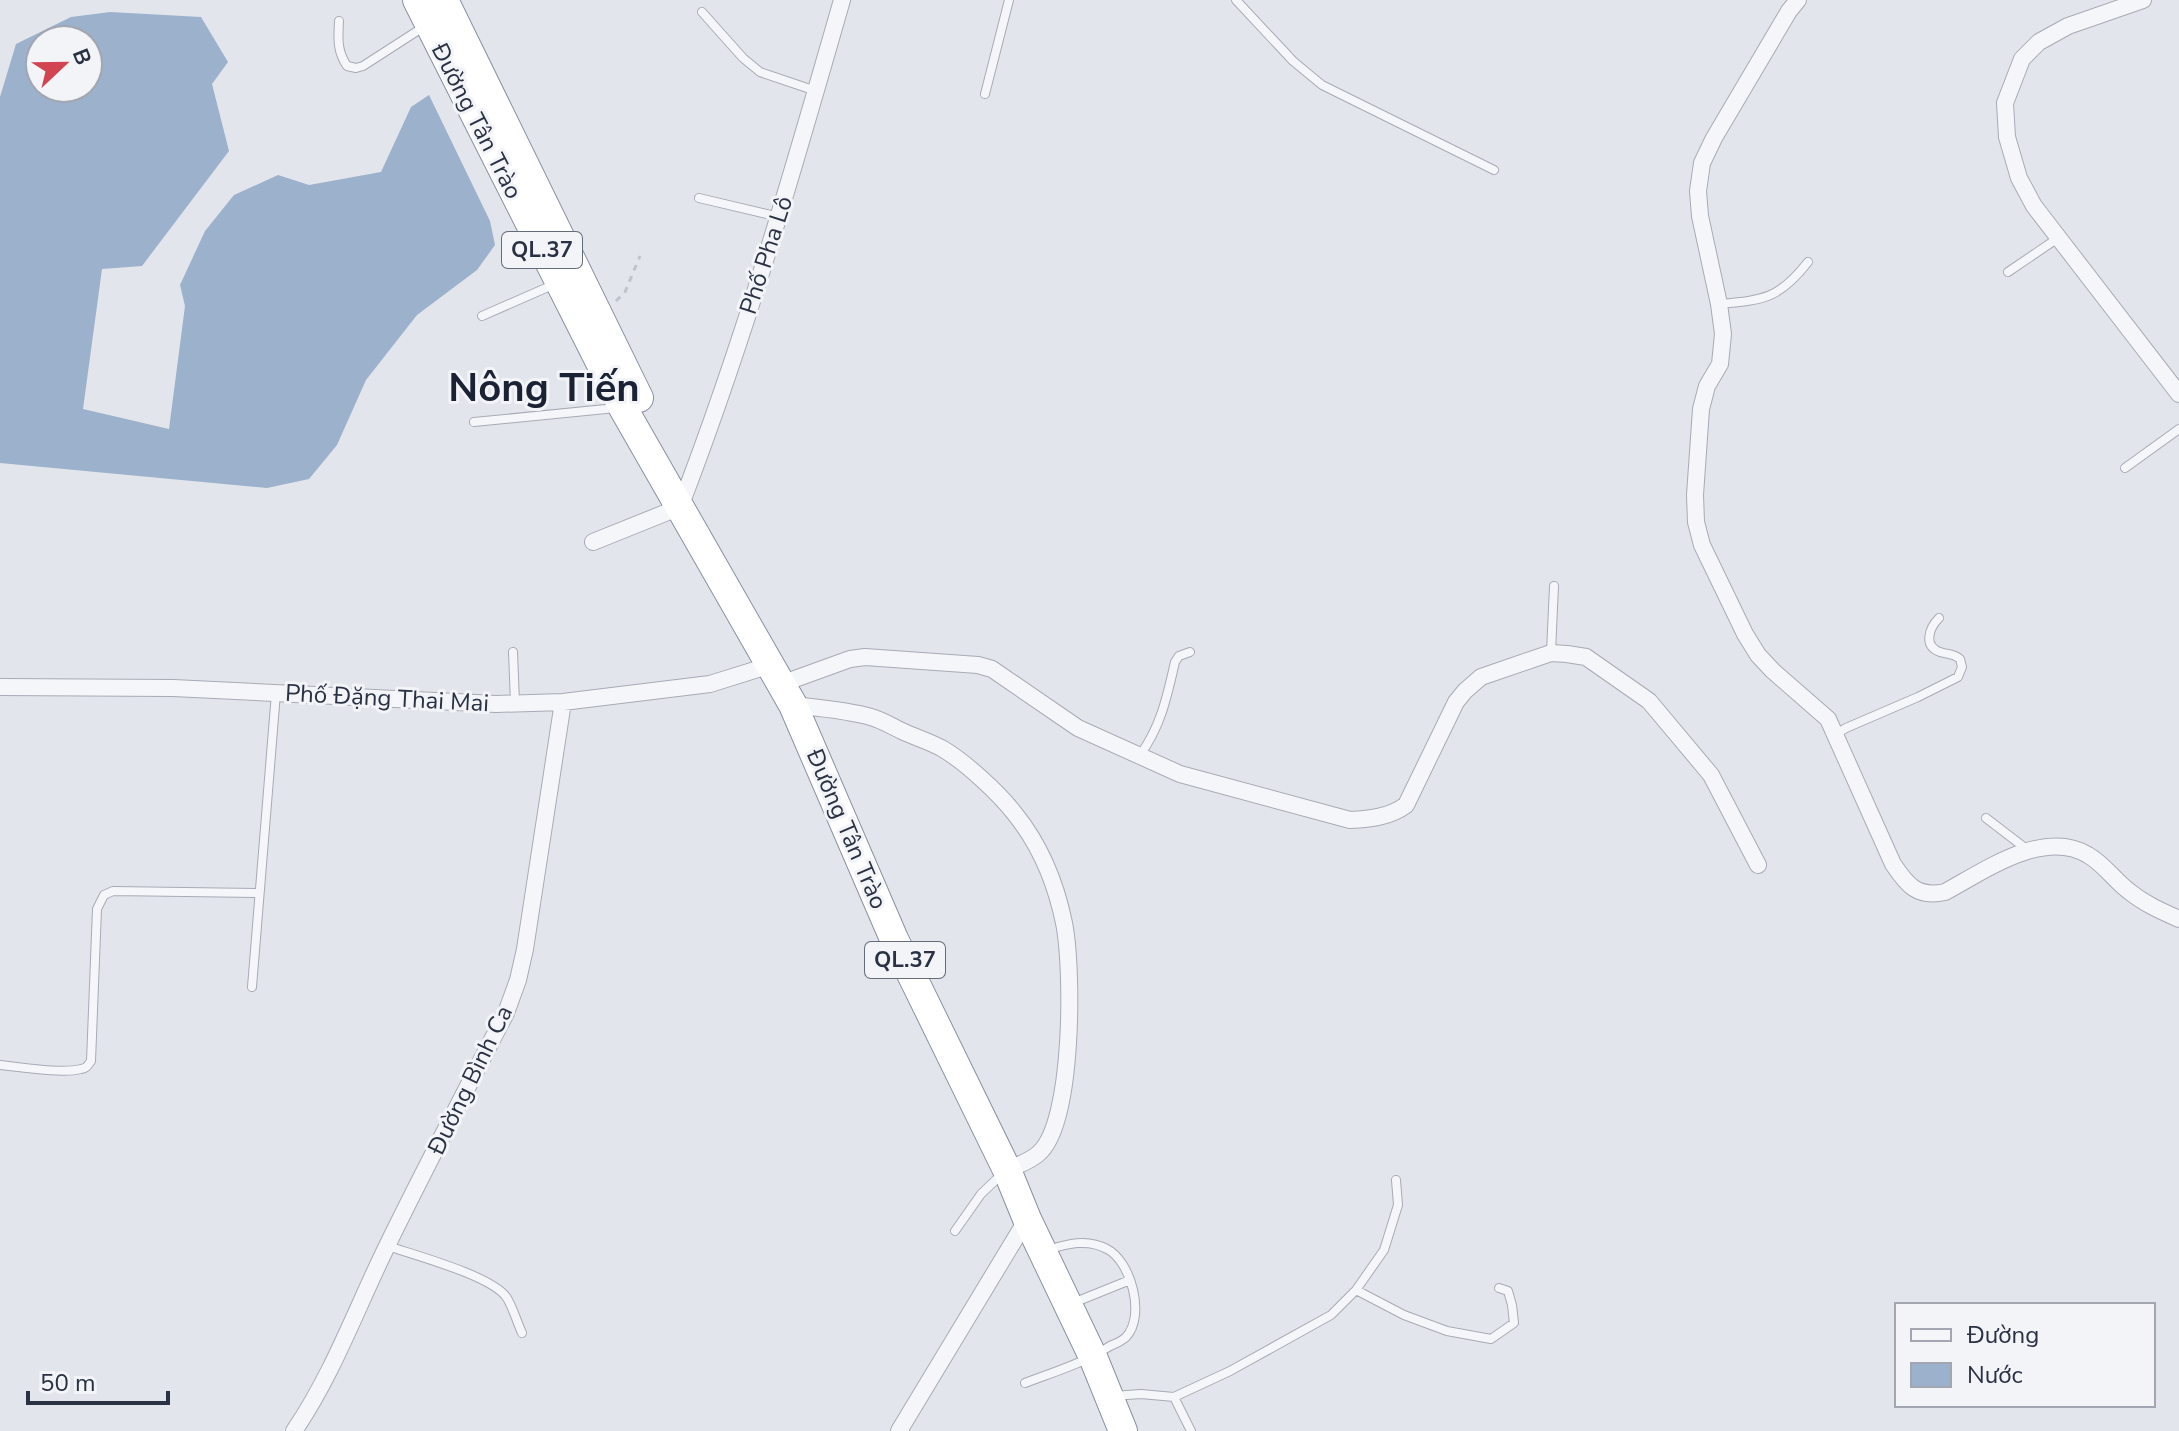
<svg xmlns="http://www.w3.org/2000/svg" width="2179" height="1431" font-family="'Nunito Sans',sans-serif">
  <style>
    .water { fill: #9cb1cc; fill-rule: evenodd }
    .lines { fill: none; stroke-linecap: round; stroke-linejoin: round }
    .service-casing { stroke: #a7abb5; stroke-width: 10 }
    .minor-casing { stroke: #a7abb5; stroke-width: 18 }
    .trunk-casing { stroke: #8991a2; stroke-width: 30 }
    .path { stroke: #c0c3ca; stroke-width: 3; stroke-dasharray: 6 6; stroke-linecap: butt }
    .service { stroke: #f5f6f9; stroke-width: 8 }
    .minor { stroke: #f5f6f9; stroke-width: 16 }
    .trunk { stroke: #fff; stroke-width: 28 }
    .labels { text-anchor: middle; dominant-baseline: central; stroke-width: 6; stroke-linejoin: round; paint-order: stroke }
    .shield { fill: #f2f4f8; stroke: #656c79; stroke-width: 2 }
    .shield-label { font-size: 22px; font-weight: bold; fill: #293143 }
    .street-label { font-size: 24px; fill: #293143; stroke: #f2f4f8 }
    .town-label { font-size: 40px; font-weight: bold; fill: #1b2234; stroke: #f2f4f8 }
  </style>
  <rect width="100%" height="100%" fill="#e2e5eb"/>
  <!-- water -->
  <path class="water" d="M110,12L201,17L228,62L212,84L229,151L142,266L102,269L83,409L169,429L185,306L180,285L205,231L234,195L278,175L309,185L381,172L411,107L429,95L490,221L495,245L477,270L417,315L366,380L337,445L309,479L267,488L0,463V97L16,44L71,17ZM40,40H88V88H40Z"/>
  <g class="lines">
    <!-- service casing -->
    <g class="service-casing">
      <path id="service" d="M1236,0L1293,61L1322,85L1494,170
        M702,12L743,58L760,72L816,91
        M339,21C338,39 337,51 347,66L356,68L363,66L425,26
        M985,94L1009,0
        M699,198L779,217
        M2008,272L2058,238
        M1719,304C1764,300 1779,299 1808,262
        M482,316L555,284
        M474,422L616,408
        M2125,468L2179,429
        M513,652L515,703
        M1551,652L1554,586
        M1836,734L1846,728L1918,697L1958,677L1962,667L1960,659C1953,653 1949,655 1940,652C1923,646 1929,628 1939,618
        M1140,755C1161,726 1167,697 1175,662L1179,656L1190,652
        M1986,818L2029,851
        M252,987L276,693
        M0,1065C21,1067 61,1074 81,1069C87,1068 87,1066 91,1061L97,909L104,895L113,891L259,893
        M955,1231L981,1194L1003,1173
        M388,1246C414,1255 493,1276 507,1298C513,1308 517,1322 522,1333
        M1356,1290L1404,1315L1447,1331L1491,1339L1514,1323L1512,1305L1508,1291L1499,1288
        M1073,1303L1130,1280
        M1025,1383C1054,1372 1084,1363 1110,1346C1115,1344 1122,1341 1126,1337C1146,1316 1131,1261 1107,1249C1087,1238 1067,1244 1047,1250
        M1113,1396L1141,1394L1174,1397L1191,1431
        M1174,1397L1230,1371L1331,1315L1356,1290L1384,1250L1398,1205L1396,1180"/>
    </g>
    <!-- minor casing -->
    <g class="minor-casing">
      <path id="minor" d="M1798,0L1789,11L1714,138L1702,163L1698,191L1700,216L1719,304L1723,334L1720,364L1707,386L1701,409L1695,495L1696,522L1702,545L1745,634L1758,655L1773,671L1828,719L1893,864C1907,885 1917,898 1945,892C1984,871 2044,828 2088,855C2104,864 2115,881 2130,892C2145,904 2161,911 2179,919
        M2143,0L2068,26L2039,42L2022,59L2005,103L2007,137L2019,178L2034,206L2179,394
        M593,542L680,507C744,341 793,171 842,0
        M781,684L850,659L865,657L978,665L992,669L1078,728L1180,774L1350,820C1370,819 1390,817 1406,805L1456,702L1465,691L1481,677L1551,653L1567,654L1586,657L1649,701L1711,775L1758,865
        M0,687L173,688L496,704L563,702L710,684L771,665
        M793,705C819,708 846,710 871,717C882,720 893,727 904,732C917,738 931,742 943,749C965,762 999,793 1015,814C1040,845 1056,884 1064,923C1073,968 1074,1122 1039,1153C1031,1161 1018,1165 1007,1170
        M294,1431C333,1374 357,1307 387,1246C425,1168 466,1090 506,1013L518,980L525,949L563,702
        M899,1431L1027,1219"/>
    </g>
    <!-- trunk casing -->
    <g class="trunk-casing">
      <path id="trunk" d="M417,0L623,408L793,705L894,939L1007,1170L1027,1219L1093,1357L1123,1431
        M444,0L639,398"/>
    </g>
    <!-- path -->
    <path class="path" d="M616,301L625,292L640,256"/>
    <!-- service -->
    <use href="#service" class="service"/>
    <!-- minor -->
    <use href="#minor" class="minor"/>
    <!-- trunk -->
    <use href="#trunk" class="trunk"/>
  </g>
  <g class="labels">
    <!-- shield labels -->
    <g class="shield">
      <rect x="502" y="232" width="80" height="36" rx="6"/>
      <rect x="865" y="942" width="80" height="36" rx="6"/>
    </g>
    <g class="shield-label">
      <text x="542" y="250">QL.37</text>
      <text x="905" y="960">QL.37</text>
    </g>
    <!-- street labels -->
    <g class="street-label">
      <text transform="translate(477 121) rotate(63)">Đường Tân Trào</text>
      <text transform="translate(766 255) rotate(-72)">Phố Pha Lô</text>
      <text transform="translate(387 698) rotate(3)">Phố Đặng Thai Mai</text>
      <text transform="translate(847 829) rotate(67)">Đường Tân Trào</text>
      <text transform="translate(470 1080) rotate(-64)">Đường Bình Ca</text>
    </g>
    <!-- town labels -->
    <g class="town-label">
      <text x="544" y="388">Nông Tiến</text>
    </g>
  </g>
  <!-- legend -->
  <rect x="1895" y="1303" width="260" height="104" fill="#f2f4f8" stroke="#a2a6b0" stroke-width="2"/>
  <rect x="1911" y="1329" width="40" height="12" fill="#f5f6f9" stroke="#a2a6b0" stroke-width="2"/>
  <text x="1967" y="1343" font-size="24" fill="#293143">Đường</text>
  <rect x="1911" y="1363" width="40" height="24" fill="#9cb1cc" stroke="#a2a6b0" stroke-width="2"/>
  <text x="1967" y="1383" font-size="24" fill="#293143">Nước</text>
  <!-- north arrow -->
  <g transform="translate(64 64) rotate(68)"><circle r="38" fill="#f2f4f8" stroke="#a2a6b0" stroke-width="2"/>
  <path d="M0-6L14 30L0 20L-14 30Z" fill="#d34452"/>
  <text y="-12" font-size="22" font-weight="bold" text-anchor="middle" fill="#293143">B</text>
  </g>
  <!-- scale -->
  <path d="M28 1391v12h140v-12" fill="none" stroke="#293143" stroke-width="4"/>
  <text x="40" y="1391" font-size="24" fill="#293143" stroke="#f2f4f8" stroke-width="6" paint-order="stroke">50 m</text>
</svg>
